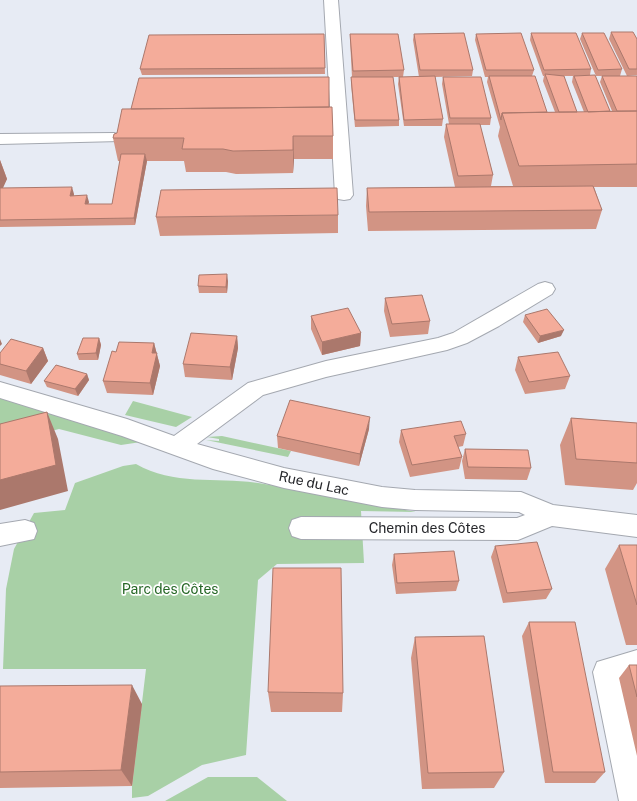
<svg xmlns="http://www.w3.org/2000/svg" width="637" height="801" font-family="'Public Sans',sans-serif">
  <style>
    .green { fill: #a8d0a6 }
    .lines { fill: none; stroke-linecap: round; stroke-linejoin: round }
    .minor-casing { stroke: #a4a8b0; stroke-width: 2 }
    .minor { fill: #fff; fill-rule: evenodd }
    .wall { fill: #d29484; fill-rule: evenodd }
    .shaded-wall { fill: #ab786c }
    .building { fill: #f4ac9a; stroke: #ab786c }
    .labels { text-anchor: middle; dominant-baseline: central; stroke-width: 3.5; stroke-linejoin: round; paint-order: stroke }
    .street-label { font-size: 14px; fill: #26272b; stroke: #fff }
    .park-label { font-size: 14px; fill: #266726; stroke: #fff }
  </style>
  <rect width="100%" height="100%" fill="#e7ebf4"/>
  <!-- green -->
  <path class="green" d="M0,396L141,442L121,445L59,429L0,444Z
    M133,401L192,417L176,427L125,415Z
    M222,436L291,451L288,457L206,440L219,441V439L207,437Z
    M136,464C174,486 217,477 258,483C311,491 364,502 416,512L361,511L364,563L277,564L258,580L246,755L202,765L148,796L132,798V786L146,669H3L6,589L14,549L34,513L65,510L75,483L123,466Z
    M208,777H257L287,801H165Z"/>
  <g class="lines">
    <!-- minor casing -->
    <g class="minor-casing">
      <path id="minor" d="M324,0H338L353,195L350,199L344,200L338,199L335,195Z
        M114,133L120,135L122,138L120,141L0,144V134Z
        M545,282L552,284L555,289L552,294L499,326L467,343L447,350L326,377L263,395L197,444L284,468L382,487L415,490L521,492L553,505L637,515V537L552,526L518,540L301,539L292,536L289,528L292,520L301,517L517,518L525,515L519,512L415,510L382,507L284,488L213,469L122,436L0,398V382L127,419L174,436L248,383L326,361L438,338L453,333L538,284Z
        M25,520L34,523L37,531L34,539L0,546V524Z
        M637,650V678L623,681L637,745V801H619L593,672L597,662Z"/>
    </g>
    <!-- minor -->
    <use href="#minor" class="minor"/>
  </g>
  <!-- wall -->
  <path class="wall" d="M611,32L637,39V75L627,76L609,39Z
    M531,33L591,69L590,75L610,111H612L600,82L602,76H596L580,39L582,33L622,69L620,76H637V187H594L602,210L596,229L368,231L366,206L367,188L455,187L444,137L446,124H449L442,84L443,77L491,118L490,125H480L493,175L491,186H513L498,136L500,127L487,82L488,77H485L475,40L476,34L534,70L532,76L547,112H555L543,81L544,76H543L530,40ZM564,76H573L572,82L584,112H577Z
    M324,34L325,74L142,75L140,69Z
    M350,34L404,70L403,77H419L413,40L414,34L473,70L472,76L435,77L443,119L442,126H404L398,84L399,77H393L399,120V126L355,127L351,84V77H352L350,40Z
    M329,107L333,136V159H294L293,173L236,174L226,172H186L184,161H147L135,225L0,227V160L7,179L2,188L74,194V196L89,202L88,204H112L120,161H118L113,138Z
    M338,215V233L160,236L156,217Z
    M228,281L227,293H199L198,286Z
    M385,298L430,321L428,334L390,337L384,311Z
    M525,315L561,336L538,343L523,322Z
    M311,316L361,333L360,346L322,355L311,329Z
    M237,336L238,348L232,380L185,377L183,364Z
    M99,338L101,345L98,360H79L77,354Z
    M154,343L160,366L153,395L107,393L103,381L116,352Z
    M43,348L48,361L31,384L0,375V353Z
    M518,357L570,376L565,389L525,394L515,370Z
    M87,374L89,380L78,396L47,387L44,381Z
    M571,418L637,423V483L633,490L565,485L560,445Z
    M369,429L359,466L278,448L277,436Z
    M401,430L466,434L463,446L458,447L462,457L459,469L410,477L399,442Z
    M465,449L531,468L527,480L465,479L462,461Z
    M619,545H637V645H626L605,569Z
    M495,546L552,589L546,599L503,603L491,557Z
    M394,554L459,581L456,591L396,594L392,565Z
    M529,622L605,772L595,783H545L522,636Z
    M415,637L504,772L494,788L422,789L411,658Z
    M629,665H637V756L619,678Z
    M0,686L142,704L132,786L0,788Z
    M268,692L343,693L342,712H271Z"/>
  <!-- shaded-wall -->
  <path class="shaded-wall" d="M293,136L294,159L293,173Z
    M145,154L147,161L135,225L134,218Z
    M0,160L7,179L3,188L0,189Z
    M72,187L74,194L72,202L70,196Z
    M87,195L89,202L86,211L85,204Z
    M227,274L228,281L227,293L226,287Z
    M564,330L561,336L538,343L540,336Z
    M361,333L360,346L322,355V342Z
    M237,336L238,348L232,380L230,367Z
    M99,338L101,345L98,360L96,353Z
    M0,339L2,344L0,346Z
    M154,343L160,366L153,395L150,383L152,353Z
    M43,348L48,361L31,384L26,371Z
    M87,374L89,380L78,396L75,389Z
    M47,412L58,439L68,491L0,510V480Z
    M370,417L369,429L359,466L360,454Z
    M132,685L142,704L132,786L121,770Z"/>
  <!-- building -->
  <path class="building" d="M611,32H633L637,39V69H629Z
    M464,33L473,70H420L414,34Z
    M521,33L534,70H486L476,34Z
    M531,33H576L591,69L544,70Z
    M582,33H604L622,69L598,70Z
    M324,34L325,68L140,69L149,35Z
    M350,34H398L404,70L353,71Z
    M545,74L564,76L577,112H559Z
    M595,75L610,111L588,112L574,76Z
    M435,76L443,119L404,120L399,77Z
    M489,76H535L547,112L502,113L501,120Z
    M602,76H637V111H617Z
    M329,77V107L131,109L139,78Z
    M351,77H393L399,120H355Z
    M443,77H481L491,118H450Z
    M332,107L333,136H293V150L233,151L223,149H182L184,138H113L114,134L117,133L122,109Z
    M637,111V164L519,166L502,113Z
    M446,124H480L493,175L458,176Z
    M121,154H145L134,218L0,220V188L72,187L70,196L87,195L85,204H112Z
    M593,186L602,210L369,212L367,188Z
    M337,188L338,215L156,217L161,190Z
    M227,274L226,287L198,286L199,275Z
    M422,295L430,321L392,324L385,298Z
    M348,308L361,333L322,342L311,316Z
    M547,309L564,330L540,336L525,315Z
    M191,333L237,336L230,367L183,364Z
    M83,338H99L96,353L77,354Z
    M11,339L43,348L26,371L0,364V353Z
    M119,342L154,343L152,353H157L150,383L103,381L112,351L116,352Z
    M558,352L570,376L529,382L518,357Z
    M56,365L87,374L75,389L44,381Z
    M290,400L370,417L360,454L277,436Z
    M47,412L56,465L0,480V424Z
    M571,418L637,423V463L576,459Z
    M461,421L466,434L454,436L462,457L412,465L401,430Z
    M465,449L528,450L531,468L468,467Z
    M537,542L552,589L507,593L495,546Z
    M619,545H637V605Z
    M454,551L459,581L397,583L394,554Z
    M273,568H341L343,693L268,692Z
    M529,622H575L605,772H553Z
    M484,636L504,772L428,773L415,637Z
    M629,665H637V697Z
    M132,685L121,770L0,772V686Z"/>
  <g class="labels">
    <!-- street labels -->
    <g class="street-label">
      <text transform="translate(314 483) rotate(12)">Rue du Lac</text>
      <text x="427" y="528">Chemin des Côtes</text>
    </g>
    <!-- park labels -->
    <g class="park-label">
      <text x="170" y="589">Parc des Côtes</text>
    </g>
  </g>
</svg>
